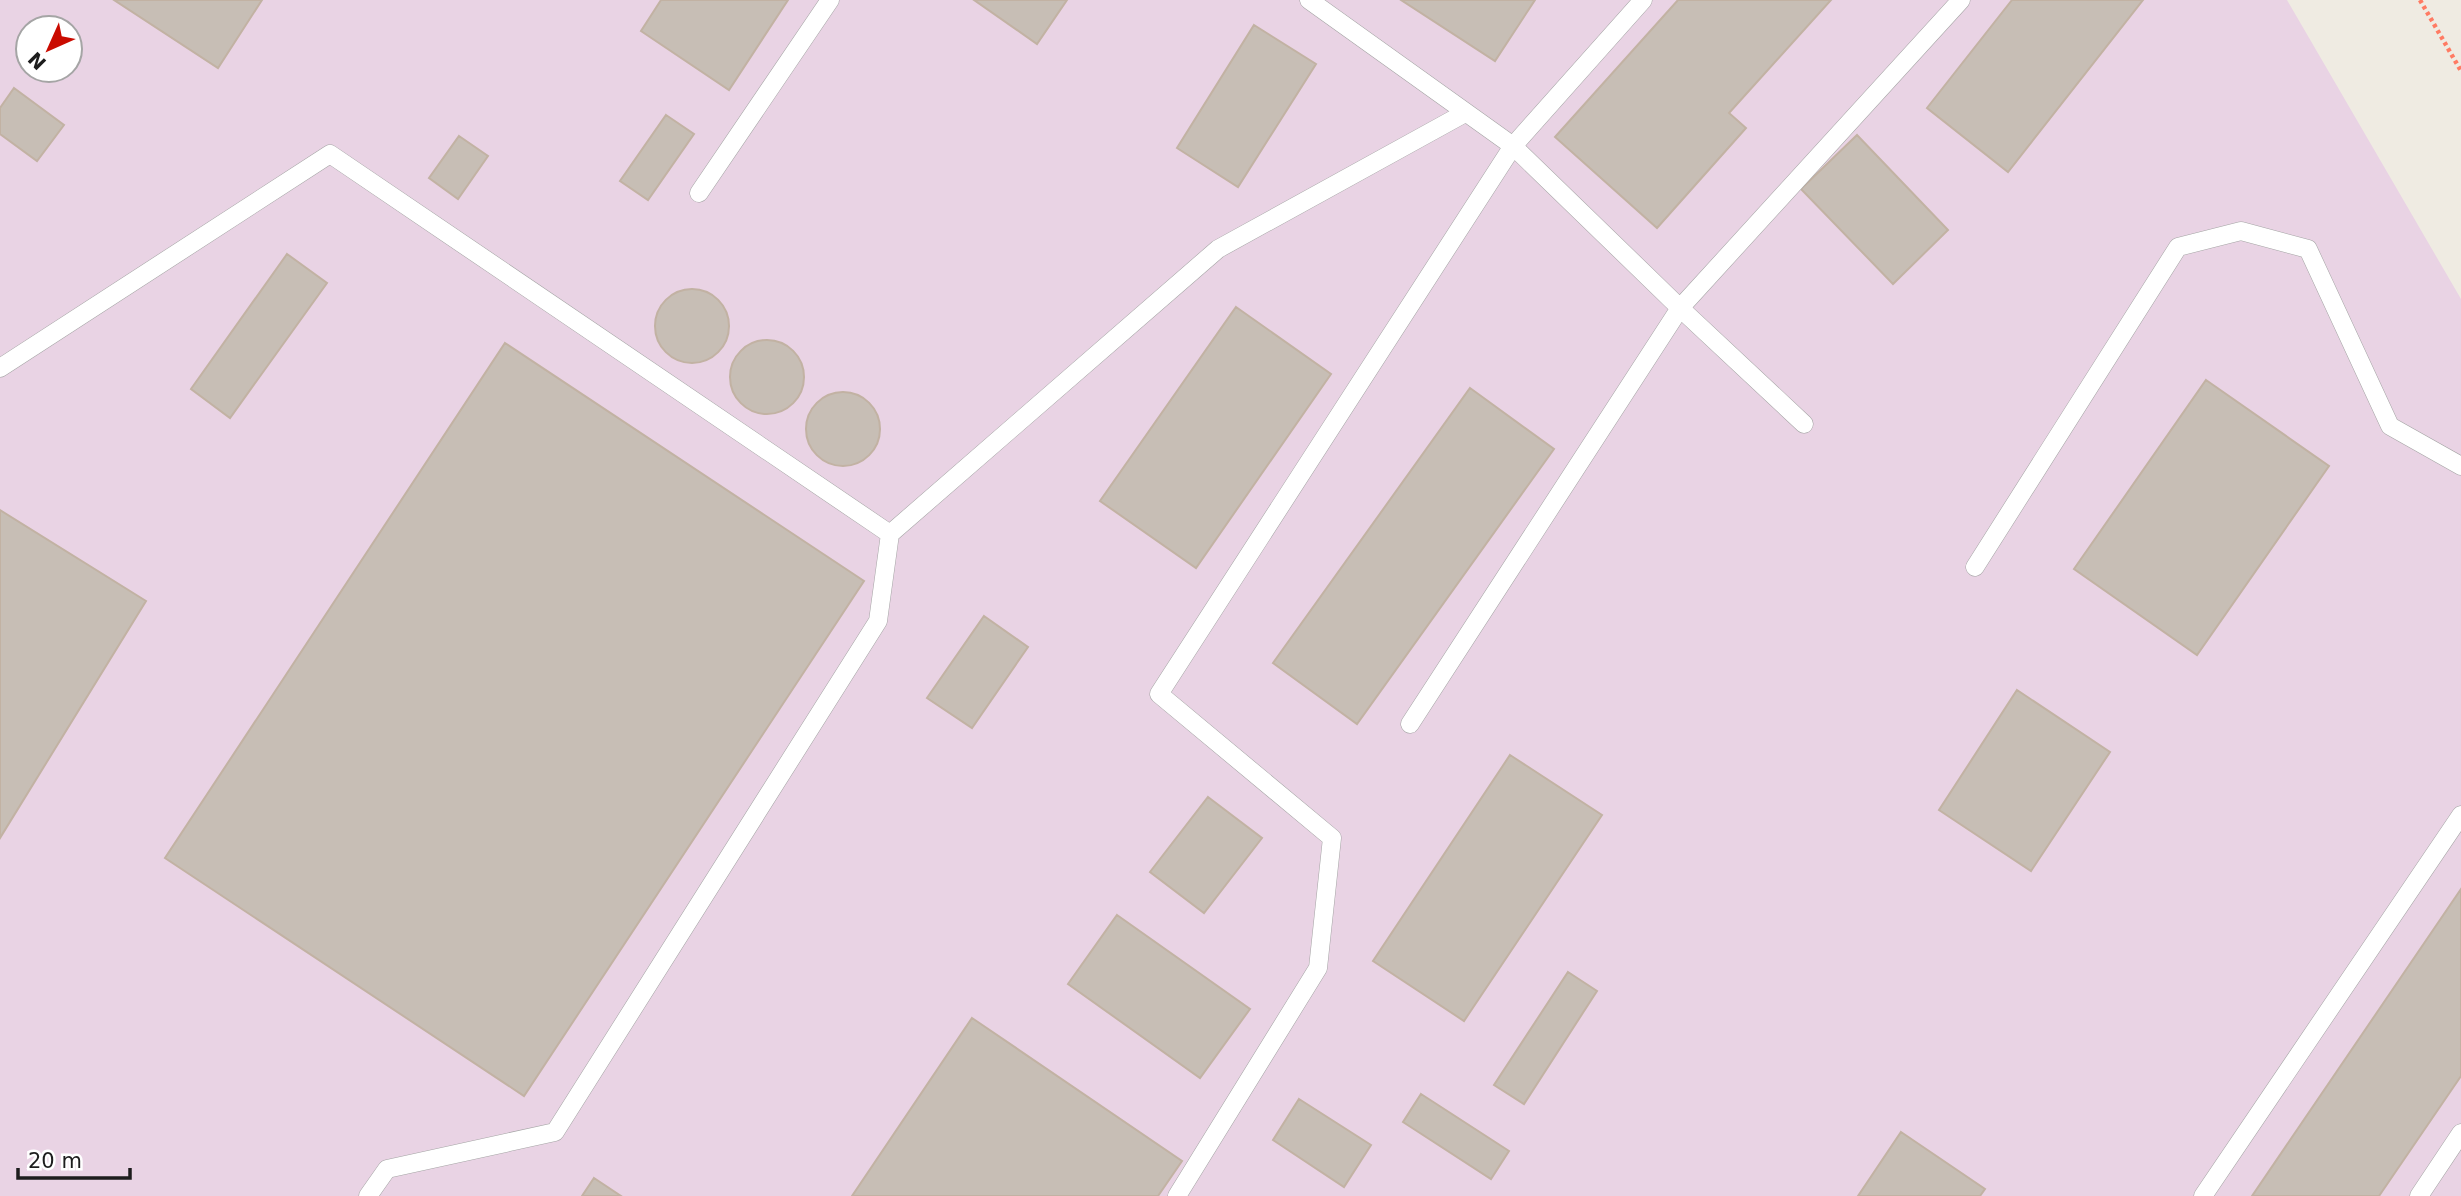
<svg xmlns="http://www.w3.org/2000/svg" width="2461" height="1196" font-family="'DejaVu Sans',sans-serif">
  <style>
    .industrial { fill: #e9d3e4; fill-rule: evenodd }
    .building { fill: #c7beb5; stroke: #c2b2a3; stroke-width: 2 }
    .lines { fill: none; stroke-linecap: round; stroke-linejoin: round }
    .service-casing { stroke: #a4a4a4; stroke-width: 19 }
    .path { stroke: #ff7b63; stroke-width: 4.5; stroke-dasharray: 3.5 3.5; stroke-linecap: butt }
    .service { stroke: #fff; stroke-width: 18 }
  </style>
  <rect width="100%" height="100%" fill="#efebe2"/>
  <!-- industrial -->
  <path class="industrial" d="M0,0H2287L2461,299V1196H0ZM28,28H70V70H28Z"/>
  <!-- building -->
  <path class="building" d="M114,0H262L218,68Z
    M661,0H788L729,90L641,31Z
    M974,0H1067L1037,44Z
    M1401,0H1535L1495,61Z
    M1678,0H1831L1729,113L1746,128L1657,228L1555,137Z
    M2012,0H2143L2008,172L1927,108Z
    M1254,25L1316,64L1238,187L1177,148Z
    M14,88L64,125L37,161L0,134V108Z
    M666,115L694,134L648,200L620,181Z
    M1857,135L1948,230L1893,284L1801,189Z
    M459,136L488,156L458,199L429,178Z
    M287,254L327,283L230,418L191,389Z
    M655 326a37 37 0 1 1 74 0a37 37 0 1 1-74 0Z
    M1236,307L1331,374L1196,568L1100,501Z
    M730 377a37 37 0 1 1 74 0a37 37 0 1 1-74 0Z
    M505,343L864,581L524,1096L165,858Z
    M2206,380L2329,466L2197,655L2074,569Z
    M1470,388L1554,449L1357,724L1273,663Z
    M806 429a37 37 0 1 1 74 0a37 37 0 1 1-74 0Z
    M0,510L146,601L0,838Z
    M984,616L1028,647L972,728L927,698Z
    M2017,690L2110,752L2031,871L1939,810Z
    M1510,755L1602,815L1464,1021L1373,961Z
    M1208,797L1262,838L1204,913L1150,872Z
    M2461,889V1076L2379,1196H2252Z
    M1117,915L1250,1009L1200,1078L1068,984Z
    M1568,972L1597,991L1524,1104L1494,1085Z
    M972,1018L1182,1161L1158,1196H852Z
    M1421,1094L1509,1151L1491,1179L1403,1122Z
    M1299,1099L1371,1145L1344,1187L1273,1140Z
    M1901,1132L1985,1189L1980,1196H1858Z
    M594,1178L621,1196H582Z"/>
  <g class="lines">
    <!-- service casing -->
    <g class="service-casing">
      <path id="service" d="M1309,0L1513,146L1680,308L1804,424
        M699,193L830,0
        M0,368L330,154L890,534L1218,249L1465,113
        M1975,567L2178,247L2241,231L2308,249L2390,426L2461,466
        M1410,724L1680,308L1961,0
        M368,1196L387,1169L555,1132L878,621L890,534
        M1177,1196L1318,968L1332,838L1159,694L1513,146L1643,0
        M2203,1196L2461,815
        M2419,1196L2461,1133"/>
    </g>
    <!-- path -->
    <path class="path" d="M2420,0L2461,71"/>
    <!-- service -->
    <use href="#service" class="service"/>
  </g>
  <!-- north arrow -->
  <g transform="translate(49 49) rotate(225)"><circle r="33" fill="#ffffff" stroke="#a5a5a5" stroke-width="2"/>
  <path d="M0-5L12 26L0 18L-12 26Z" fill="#ca0b00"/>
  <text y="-10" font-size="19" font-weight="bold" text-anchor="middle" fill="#1d1d1d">N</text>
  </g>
  <!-- scale -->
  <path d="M18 1168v10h112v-10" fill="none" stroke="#1d1d1d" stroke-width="3.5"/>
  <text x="28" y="1168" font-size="21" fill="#1d1d1d" stroke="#ffffff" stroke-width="5" paint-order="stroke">20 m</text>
</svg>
